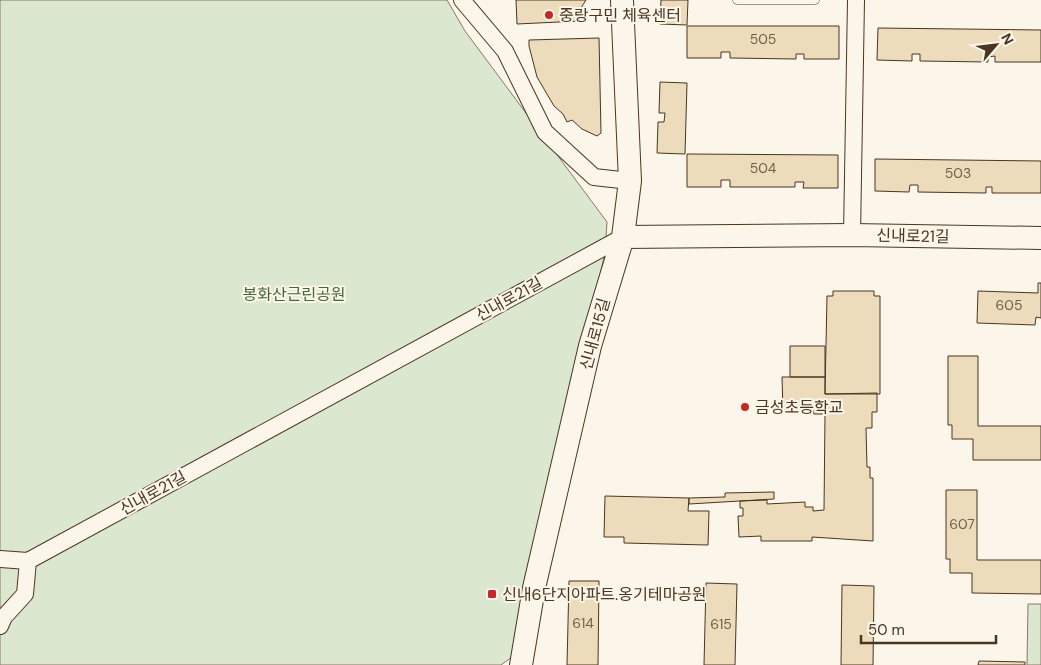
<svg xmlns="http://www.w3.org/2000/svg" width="1041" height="665" font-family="'DM Sans','Noto Sans KR',sans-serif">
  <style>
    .green { fill: #dce7d0; stroke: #887966 }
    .building { fill: #ecdcbc; stroke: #4a3520 }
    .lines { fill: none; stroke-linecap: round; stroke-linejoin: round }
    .lane-casing { stroke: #4a3520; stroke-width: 9 }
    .street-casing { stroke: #4a3520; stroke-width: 18 }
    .secondary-casing { stroke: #4a3520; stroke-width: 24 }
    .lane { stroke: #fbf6e9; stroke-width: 8 }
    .street { stroke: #fbf6e9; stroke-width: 16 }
    .secondary { stroke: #fbf6e9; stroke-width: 22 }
    .poi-dot { fill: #c62828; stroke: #fbf6e9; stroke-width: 2 }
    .labels { text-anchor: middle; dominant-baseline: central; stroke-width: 4; stroke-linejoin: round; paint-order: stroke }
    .number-label { font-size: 14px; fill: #725f47 }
    .poi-label { font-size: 16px; fill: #4a3520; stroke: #fbf6e9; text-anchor: start }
    .street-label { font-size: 16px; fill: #4a3520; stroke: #fbf6e9 }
    .park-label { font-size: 16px; fill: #436837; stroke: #fbf6e9 }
  </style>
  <rect width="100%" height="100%" fill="#fbf6e9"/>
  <!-- green -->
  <path class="green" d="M0,0H447L465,31L607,222L605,253L512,657L501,665H0Z
    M1028,604H1041V665H1027Z"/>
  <!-- building -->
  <path class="building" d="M516,0H586L581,8L580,21L517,24Z
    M661,0H688L687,25L660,24Z
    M687,26H839V59H804V54H796V59L730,58V52H721V58H687Z
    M878,28L1041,30V62H995V56L988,57V62L920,61V54H912V61L877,60Z
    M599,38L601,133L597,136L582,129L572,120L567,122L563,114L554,106L537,77L529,46V40Z
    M660,82L687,83L685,154L657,153L658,122H664L665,113H659Z
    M687,154L838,155V188H803L804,182H795V187H730V180H721V187H687Z
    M875,159L1041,161V193H992V187H986V193L918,192V185H910L909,192L875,191Z
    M1038,283H1041V318L1036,317L1035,325L977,323L978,291L1038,293Z
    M833,291H874V296H880V394H825L827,296H833Z
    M790,346H825V377H790Z
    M948,356H978V426H1041V460H973V439H952V425H948Z
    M782,377H825V394L877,393V412H872V428H866L867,467H870V478H873V541L812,537V541H761V536L739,537L738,516H743V508H740V501L767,500V504L805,502V507H813V511L824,510L825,414H814L813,410H783Z
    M946,490H977V560H1041V594L972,593V573H950V559H946Z
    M774,492V499L689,504V498L725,497V493Z
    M605,496L689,498L688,511H709L708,545L624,543V537H604Z
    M569,581H599L598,665H567Z
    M706,583L737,584L735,665H704Z
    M842,585L874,586L873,665H841Z
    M979,661L1025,662V665H978Z"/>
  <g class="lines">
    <!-- lane casing -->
    <g class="lane-casing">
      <path id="lane" d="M737,0H815"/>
    </g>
    <!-- street casing -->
    <g class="street-casing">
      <path id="street" d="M462,0L505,51L545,132L594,177L630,181
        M852,235L856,0
        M0,559L28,561
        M28,561L623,237
        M0,626L4,617L25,594L28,561"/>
    </g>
    <!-- secondary casing -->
    <g class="secondary-casing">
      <path id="secondary" d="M623,237L852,235L1041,238
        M521,665L534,588L590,346L623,237L630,181L622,0"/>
    </g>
    <!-- lane -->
    <use href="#lane" class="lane"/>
    <!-- street -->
    <use href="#street" class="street"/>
    <!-- secondary -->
    <use href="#secondary" class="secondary"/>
  </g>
  <!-- markers -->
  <g class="poi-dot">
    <circle cx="549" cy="15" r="5"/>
    <circle cx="745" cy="407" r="5"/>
    <rect x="487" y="589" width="10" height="10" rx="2.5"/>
  </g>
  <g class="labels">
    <!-- number labels -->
    <g class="number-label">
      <text x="763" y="39">505</text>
      <text x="763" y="168">504</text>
      <text x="958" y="173">503</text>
      <text x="1009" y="305">605</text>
      <text x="962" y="524">607</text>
      <text x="583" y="623">614</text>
      <text x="721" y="624">615</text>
    </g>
    <!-- poi labels -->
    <g class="poi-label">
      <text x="559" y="15">중랑구민 체육센터</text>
      <text x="755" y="407">금성초등학교</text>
      <text x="502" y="594">신내6단지아파트.옹기테마공원</text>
    </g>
    <!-- street labels -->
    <g class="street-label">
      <text transform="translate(913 236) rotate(1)">신내로21길</text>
      <text transform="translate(509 299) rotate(-29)">신내로21길</text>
      <text transform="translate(595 334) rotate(-75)">신내로15길</text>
      <text transform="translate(153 493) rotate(-29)">신내로21길</text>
    </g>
    <!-- park labels -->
    <g class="park-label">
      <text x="294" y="294">봉화산근린공원</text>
    </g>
  </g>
  <!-- north arrow -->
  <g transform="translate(996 45) rotate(62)" stroke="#fbf6e9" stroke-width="4" paint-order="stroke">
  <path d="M0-4L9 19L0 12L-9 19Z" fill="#4a3520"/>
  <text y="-8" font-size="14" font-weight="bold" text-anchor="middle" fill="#4a3520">N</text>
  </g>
  <!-- scale -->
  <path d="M861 635v8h135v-8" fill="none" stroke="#4a3520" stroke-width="2.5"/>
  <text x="868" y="635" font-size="15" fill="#4a3520" stroke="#fbf6e9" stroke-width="4" paint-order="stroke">50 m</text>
</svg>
